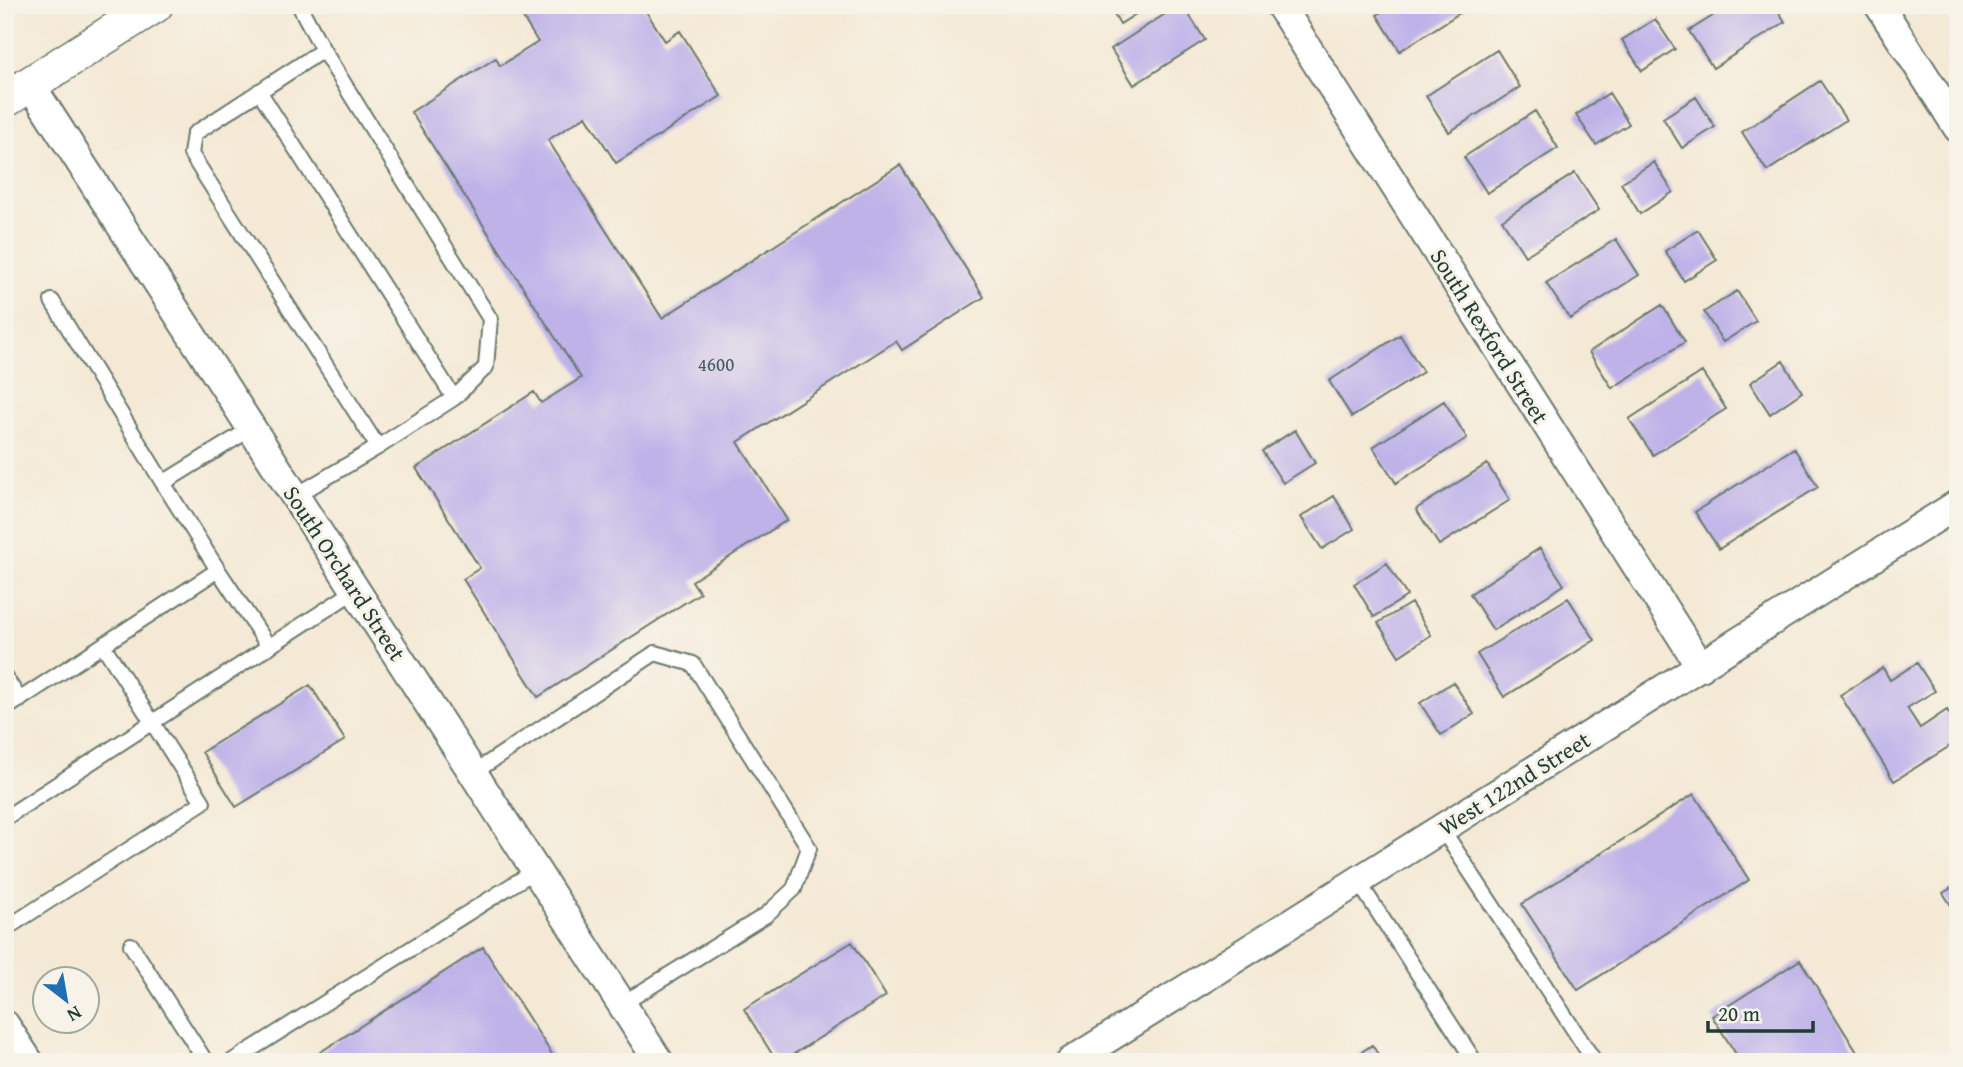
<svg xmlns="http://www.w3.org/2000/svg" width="1963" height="1067" font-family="'Gentium Book Plus',serif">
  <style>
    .building { fill: #beb2e9 }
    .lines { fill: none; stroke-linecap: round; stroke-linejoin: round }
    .service-casing { stroke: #6a796c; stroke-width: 18 }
    .minor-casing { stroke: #6a796c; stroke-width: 32 }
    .tertiary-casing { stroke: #6a796c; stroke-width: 38 }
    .service { stroke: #fff; stroke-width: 14 }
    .minor { stroke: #fff; stroke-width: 28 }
    .tertiary { stroke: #fff; stroke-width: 35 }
    .labels { text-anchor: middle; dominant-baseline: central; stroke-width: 6; stroke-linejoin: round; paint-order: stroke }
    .number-label { font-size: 19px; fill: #475a61 }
    .street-label { font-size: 23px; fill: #1f3d34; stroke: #f7f3e8 }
  </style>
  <rect width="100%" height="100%" fill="#f7f3e8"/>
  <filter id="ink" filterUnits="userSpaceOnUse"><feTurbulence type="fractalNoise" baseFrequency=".0143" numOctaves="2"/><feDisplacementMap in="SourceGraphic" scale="14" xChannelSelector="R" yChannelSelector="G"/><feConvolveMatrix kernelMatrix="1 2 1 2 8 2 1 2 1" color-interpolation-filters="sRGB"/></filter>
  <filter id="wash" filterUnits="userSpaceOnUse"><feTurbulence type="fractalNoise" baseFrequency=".00686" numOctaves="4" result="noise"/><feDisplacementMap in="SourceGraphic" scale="28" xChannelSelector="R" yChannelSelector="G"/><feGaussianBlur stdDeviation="1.57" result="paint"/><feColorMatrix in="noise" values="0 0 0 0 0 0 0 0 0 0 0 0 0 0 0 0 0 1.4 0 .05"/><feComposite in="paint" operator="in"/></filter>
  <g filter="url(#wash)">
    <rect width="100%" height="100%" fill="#f4e9d5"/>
    <g id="blocks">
      <!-- building -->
      <path class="building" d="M533,5H642L665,41L680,31L721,96L616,163L586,116L548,140L662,318L900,165L984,297L902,350L896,341L738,442L787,520L692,581L700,593L538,697L463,579L480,568L416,468L534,392L541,403L581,378L411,112L496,58L500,66L538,42L520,13Z
        M1109,5H1150L1120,24Z
        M1179,5H1183L1205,40L1134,85L1111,49Z
        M1392,5H1472L1400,51L1377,15Z
        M1730,5H1775L1785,22L1713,68L1689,31Z
        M1655,19L1675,49L1642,71L1622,40Z
        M1497,50L1520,87L1449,132L1426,96Z
        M1820,81L1846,120L1767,171L1742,132Z
        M1609,93L1629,124L1596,145L1576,115Z
        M1696,97L1715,127L1682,148L1663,118Z
        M1535,111L1558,148L1487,193L1464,157Z
        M1654,162L1673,192L1640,214L1621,183Z
        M1575,173L1599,210L1525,256L1502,220Z
        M1698,230L1717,260L1684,281L1665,251Z
        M1616,239L1639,275L1570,319L1546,283Z
        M1737,291L1756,321L1723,342L1704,312Z
        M1662,305L1685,342L1612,388L1589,352Z
        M1400,335L1423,372L1352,417L1329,381Z
        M1783,361L1802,392L1770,414L1750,383Z
        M1702,372L1726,409L1653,455L1629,419Z
        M1444,401L1467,438L1396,483L1373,447Z
        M1295,430L1315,463L1283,483L1262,451Z
        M1794,448L1818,487L1719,549L1695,512Z
        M1487,464L1510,500L1439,545L1416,509Z
        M1334,496L1354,529L1322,549L1301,517Z
        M1540,548L1564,585L1493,630L1470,594Z
        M1387,563L1407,596L1374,617L1354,584Z
        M1568,598L1595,640L1504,697L1477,654Z
        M1411,603L1431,635L1399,656L1378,623Z
        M1917,663L1935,691L1907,708L1920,728L1947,710L1958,727V741L1894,781L1840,695L1883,668L1890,680Z
        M1453,682L1474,714L1441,735L1420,703Z
        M310,685L345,740L236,807L202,752Z
        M1694,794L1749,880L1578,990L1522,904Z
        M1958,884V916L1943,893Z
        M852,942L886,996L781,1062H777L744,1009Z
        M483,947L557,1062H305Z
        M1800,960L1863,1062H1741L1712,1016Z
        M1372,1045L1383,1062H1347Z"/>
    </g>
  </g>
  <g filter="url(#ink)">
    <use href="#blocks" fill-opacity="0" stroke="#6a796c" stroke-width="2"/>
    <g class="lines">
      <!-- service casing -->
      <g class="service-casing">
        <path id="service" d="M323,50L194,134L191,154L378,447
          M259,91L454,398
          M52,301L163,483L252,428
          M295,496L378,447L454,398L486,367L490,319L323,50L299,5
          M218,570L269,647
          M5,677L20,700
          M5,709L103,645
          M473,773L655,653L693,664L809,848L794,889L766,915L622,1004
          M5,818L356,590
          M1442,829L1595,1062
          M1358,881L1475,1062
          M5,929L203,802L103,645L218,570L163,483
          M131,945L206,1062
          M231,1062L536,870"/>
      </g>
      <!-- minor casing -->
      <g class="minor-casing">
        <path id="minor" d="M1280,5L1701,667
          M1879,5L1958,128
          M30,84L659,1062
          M5,1025L29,1062
          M1070,1062L1958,504"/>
      </g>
      <!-- tertiary casing -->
      <g class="tertiary-casing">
        <path id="tertiary" d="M5,100L155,5"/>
      </g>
      <!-- service -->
      <use href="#service" class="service"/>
      <!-- minor -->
      <use href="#minor" class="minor"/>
      <!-- tertiary -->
      <use href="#tertiary" class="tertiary"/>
    </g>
  </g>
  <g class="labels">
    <!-- number labels -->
    <g class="number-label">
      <text x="716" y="364">4600</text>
    </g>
    <!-- street labels -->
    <g class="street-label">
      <text transform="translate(1490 336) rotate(58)">South Rexford Street</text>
      <text transform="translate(345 573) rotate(57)">South Orchard Street</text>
      <text transform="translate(1514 783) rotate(-32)">West 122nd Street</text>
    </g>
  </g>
  <!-- margin -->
  <rect width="1963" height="1067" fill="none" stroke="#f7f3e8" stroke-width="28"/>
  <!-- north arrow -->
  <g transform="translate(66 1000) rotate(149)"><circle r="33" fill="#f7f3e8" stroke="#a1aaa0" stroke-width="2"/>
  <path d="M0-5L12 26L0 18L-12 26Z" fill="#1f6fb2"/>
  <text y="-10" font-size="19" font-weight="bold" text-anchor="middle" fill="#1f3d34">N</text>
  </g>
  <!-- scale -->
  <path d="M1708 1021v10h105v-10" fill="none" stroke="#1f3d34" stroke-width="3.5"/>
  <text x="1718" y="1021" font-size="21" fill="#1f3d34" stroke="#f7f3e8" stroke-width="5" paint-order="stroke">20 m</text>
</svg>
